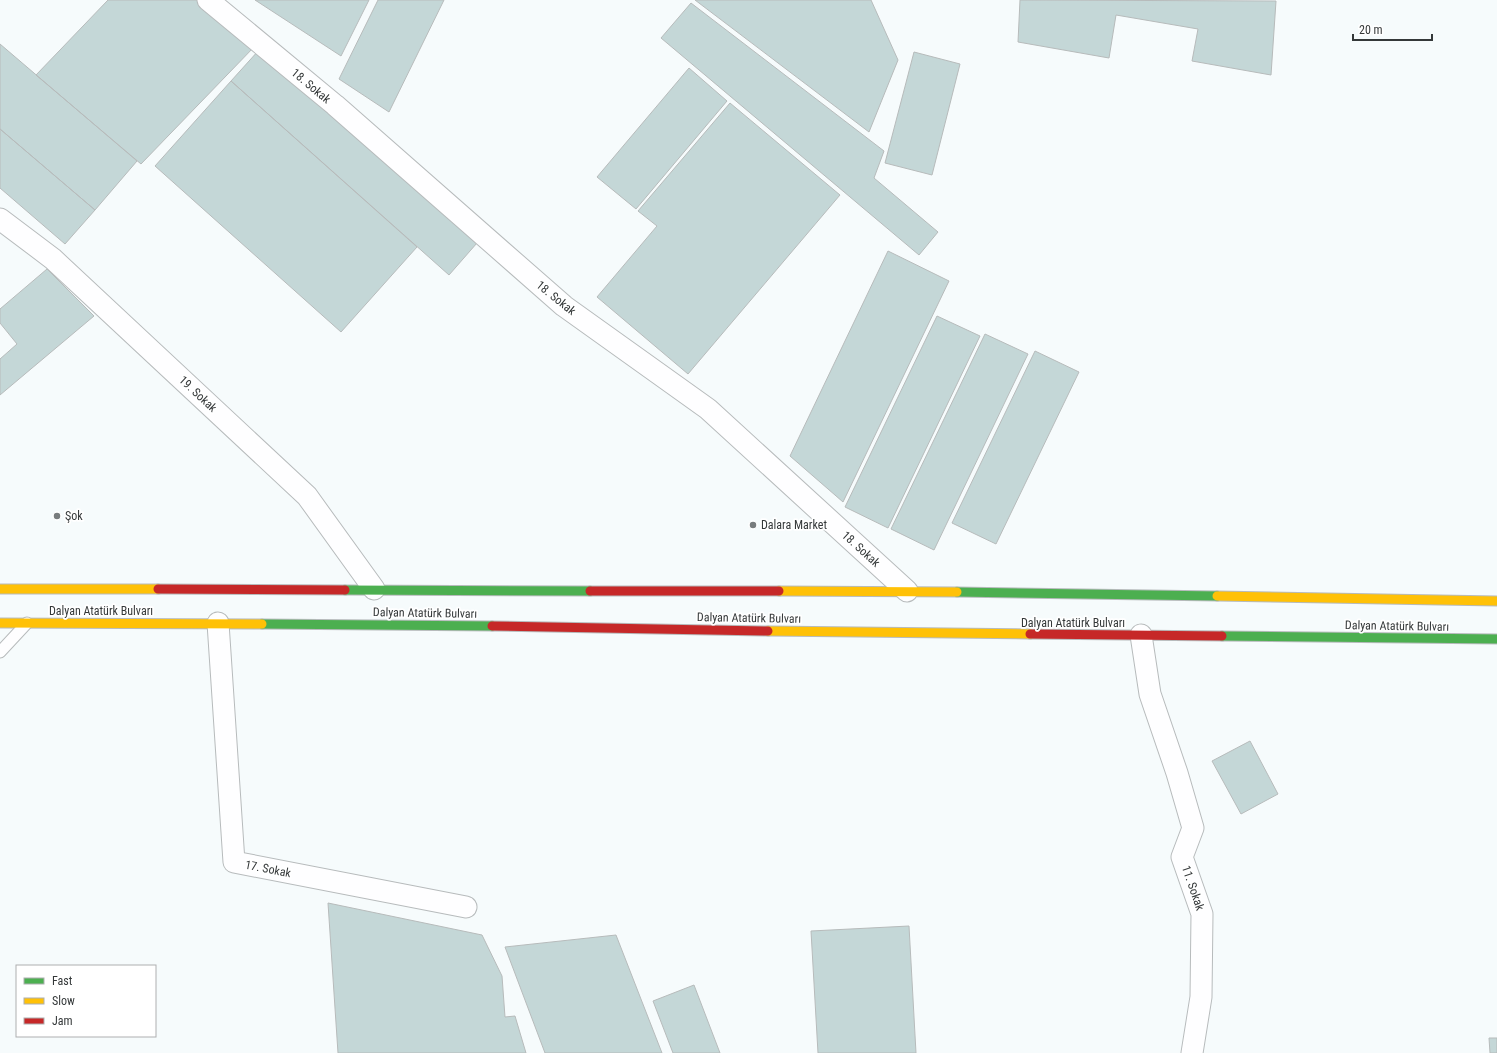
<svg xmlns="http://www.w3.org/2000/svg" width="1497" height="1053" font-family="'Roboto Condensed',sans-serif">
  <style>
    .building { fill: #c4d7d7; stroke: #b7bbbb }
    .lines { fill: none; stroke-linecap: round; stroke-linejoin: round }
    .lane-casing { stroke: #b7bbbc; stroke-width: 13 }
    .street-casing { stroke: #b7bbbc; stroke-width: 23 }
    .fast-casing { stroke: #b7bbbc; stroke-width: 11 }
    .slow-casing { stroke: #b7bbbc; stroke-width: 11 }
    .jam-casing { stroke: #b7bbbc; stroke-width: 11 }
    .lane { stroke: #fefeff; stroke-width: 11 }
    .street { stroke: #fefeff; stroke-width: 21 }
    .fast { stroke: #4caf50; stroke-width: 9 }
    .slow { stroke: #ffc107; stroke-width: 9 }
    .jam { stroke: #c62828; stroke-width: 9 }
    .poi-dot { fill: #787c7d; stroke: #fff; stroke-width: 1.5 }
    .labels { text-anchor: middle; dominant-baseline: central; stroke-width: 3.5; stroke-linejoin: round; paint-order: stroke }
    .street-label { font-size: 12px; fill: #343839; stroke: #fff }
    .poi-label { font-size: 12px; fill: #343839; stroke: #fff; text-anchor: start }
  </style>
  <rect width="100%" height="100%" fill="#f6fbfc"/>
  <!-- building -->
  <path class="building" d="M108,0H202L255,46L141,164L36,75Z
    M255,0H369L341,56Z
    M378,0H444L389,112L339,79Z
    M695,0H871L898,60L869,132Z
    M1020,0L1276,1L1271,75L1192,61L1198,29L1116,15L1109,58L1018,42Z
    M691,3L884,151L874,178L938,232L919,255L661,38Z
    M0,44L137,161L95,210L0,129Z
    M259,50L477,243L449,275L231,81Z
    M914,52L960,64L932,175L885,163Z
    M689,68L727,101L636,209L597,177Z
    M231,81L417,247L341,332L155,166Z
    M730,103L840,195L688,374L597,297L657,226L638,211Z
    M0,129L95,210L65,244L0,188Z
    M888,251L949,281L843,502L790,456Z
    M47,269L94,316L0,395V359L17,344L0,323V309Z
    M937,316L980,336L888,528L845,507Z
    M985,334L1028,354L934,550L891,529Z
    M1035,351L1079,372L996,544L952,523Z
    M1250,741L1278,794L1241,814L1212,761Z
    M328,903L482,935L502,976L505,1017L515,1016L526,1053H338Z
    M909,926L916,1053H818L811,931Z
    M616,935L662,1053H545L505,947Z
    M694,985L720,1053H673L653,1001Z
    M1489,1038H1497V1053H1490Z"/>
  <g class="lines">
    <!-- lane casing -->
    <g class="lane-casing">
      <path id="lane" d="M0,652L27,623"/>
    </g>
    <!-- street casing -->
    <g class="street-casing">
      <path id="street" d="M208,0L335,105L564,306L708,409L907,591
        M0,219L53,259L307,496L374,589
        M218,623L234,862L466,907
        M1141,635L1150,694L1177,773L1193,828L1182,857L1202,914L1201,997L1192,1053"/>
    </g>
    <!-- fast casing -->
    <g class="fast-casing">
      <path id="fast" d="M345,590L590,591
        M957,592L1217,596
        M262,624L492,626
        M1222,636L1497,639"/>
    </g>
    <!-- slow casing -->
    <g class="slow-casing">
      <path id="slow" d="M0,589H158
        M779,591L957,592
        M1217,596L1497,601
        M0,623L262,624
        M768,631L1030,634"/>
    </g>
    <!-- jam casing -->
    <g class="jam-casing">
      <path id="jam" d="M158,589L345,590
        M590,591H779
        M492,626L768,631
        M1030,634L1222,636"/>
    </g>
    <!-- lane -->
    <use href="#lane" class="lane"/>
    <!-- street -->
    <use href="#street" class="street"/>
    <!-- fast -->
    <use href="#fast" class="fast"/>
    <!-- slow -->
    <use href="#slow" class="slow"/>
    <!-- jam -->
    <use href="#jam" class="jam"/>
  </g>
  <!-- markers -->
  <g class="poi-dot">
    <circle cx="57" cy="516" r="4"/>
    <circle cx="753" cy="525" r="4"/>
  </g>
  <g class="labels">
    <!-- street labels -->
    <g class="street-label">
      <text transform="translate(311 86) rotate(40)">18. Sokak</text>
      <text transform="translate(556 298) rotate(39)">18. Sokak</text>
      <text transform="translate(198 394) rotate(43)">19. Sokak</text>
      <text transform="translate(861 549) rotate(42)">18. Sokak</text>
      <text x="101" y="611">Dalyan Atatürk Bulvarı</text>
      <text transform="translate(425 613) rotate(1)">Dalyan Atatürk Bulvarı</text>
      <text transform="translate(749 618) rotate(1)">Dalyan Atatürk Bulvarı</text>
      <text x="1073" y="623">Dalyan Atatürk Bulvarı</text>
      <text transform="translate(1397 626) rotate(1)">Dalyan Atatürk Bulvarı</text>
      <text transform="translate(268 869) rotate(11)">17. Sokak</text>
      <text transform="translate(1193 888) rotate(71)">11. Sokak</text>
    </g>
    <!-- poi labels -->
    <g class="poi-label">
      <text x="65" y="516">Şok</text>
      <text x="761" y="525">Dalara Market</text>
    </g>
  </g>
  <!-- legend -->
  <rect x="16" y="965" width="140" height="72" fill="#ffffff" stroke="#aeafb0"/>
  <rect x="24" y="978" width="20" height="6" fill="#4caf50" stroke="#aeafb0"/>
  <text x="52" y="985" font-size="12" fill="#343839">Fast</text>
  <rect x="24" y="998" width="20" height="6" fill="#ffc107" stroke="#aeafb0"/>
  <text x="52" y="1005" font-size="12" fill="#343839">Slow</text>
  <rect x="24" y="1018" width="20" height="6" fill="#c62828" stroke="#aeafb0"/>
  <text x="52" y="1025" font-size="12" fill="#343839">Jam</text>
  <!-- scale -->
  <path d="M1353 34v6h79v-6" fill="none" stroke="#343839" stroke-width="2"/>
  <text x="1359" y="34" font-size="12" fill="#343839" stroke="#ffffff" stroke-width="3" paint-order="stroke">20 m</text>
</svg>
